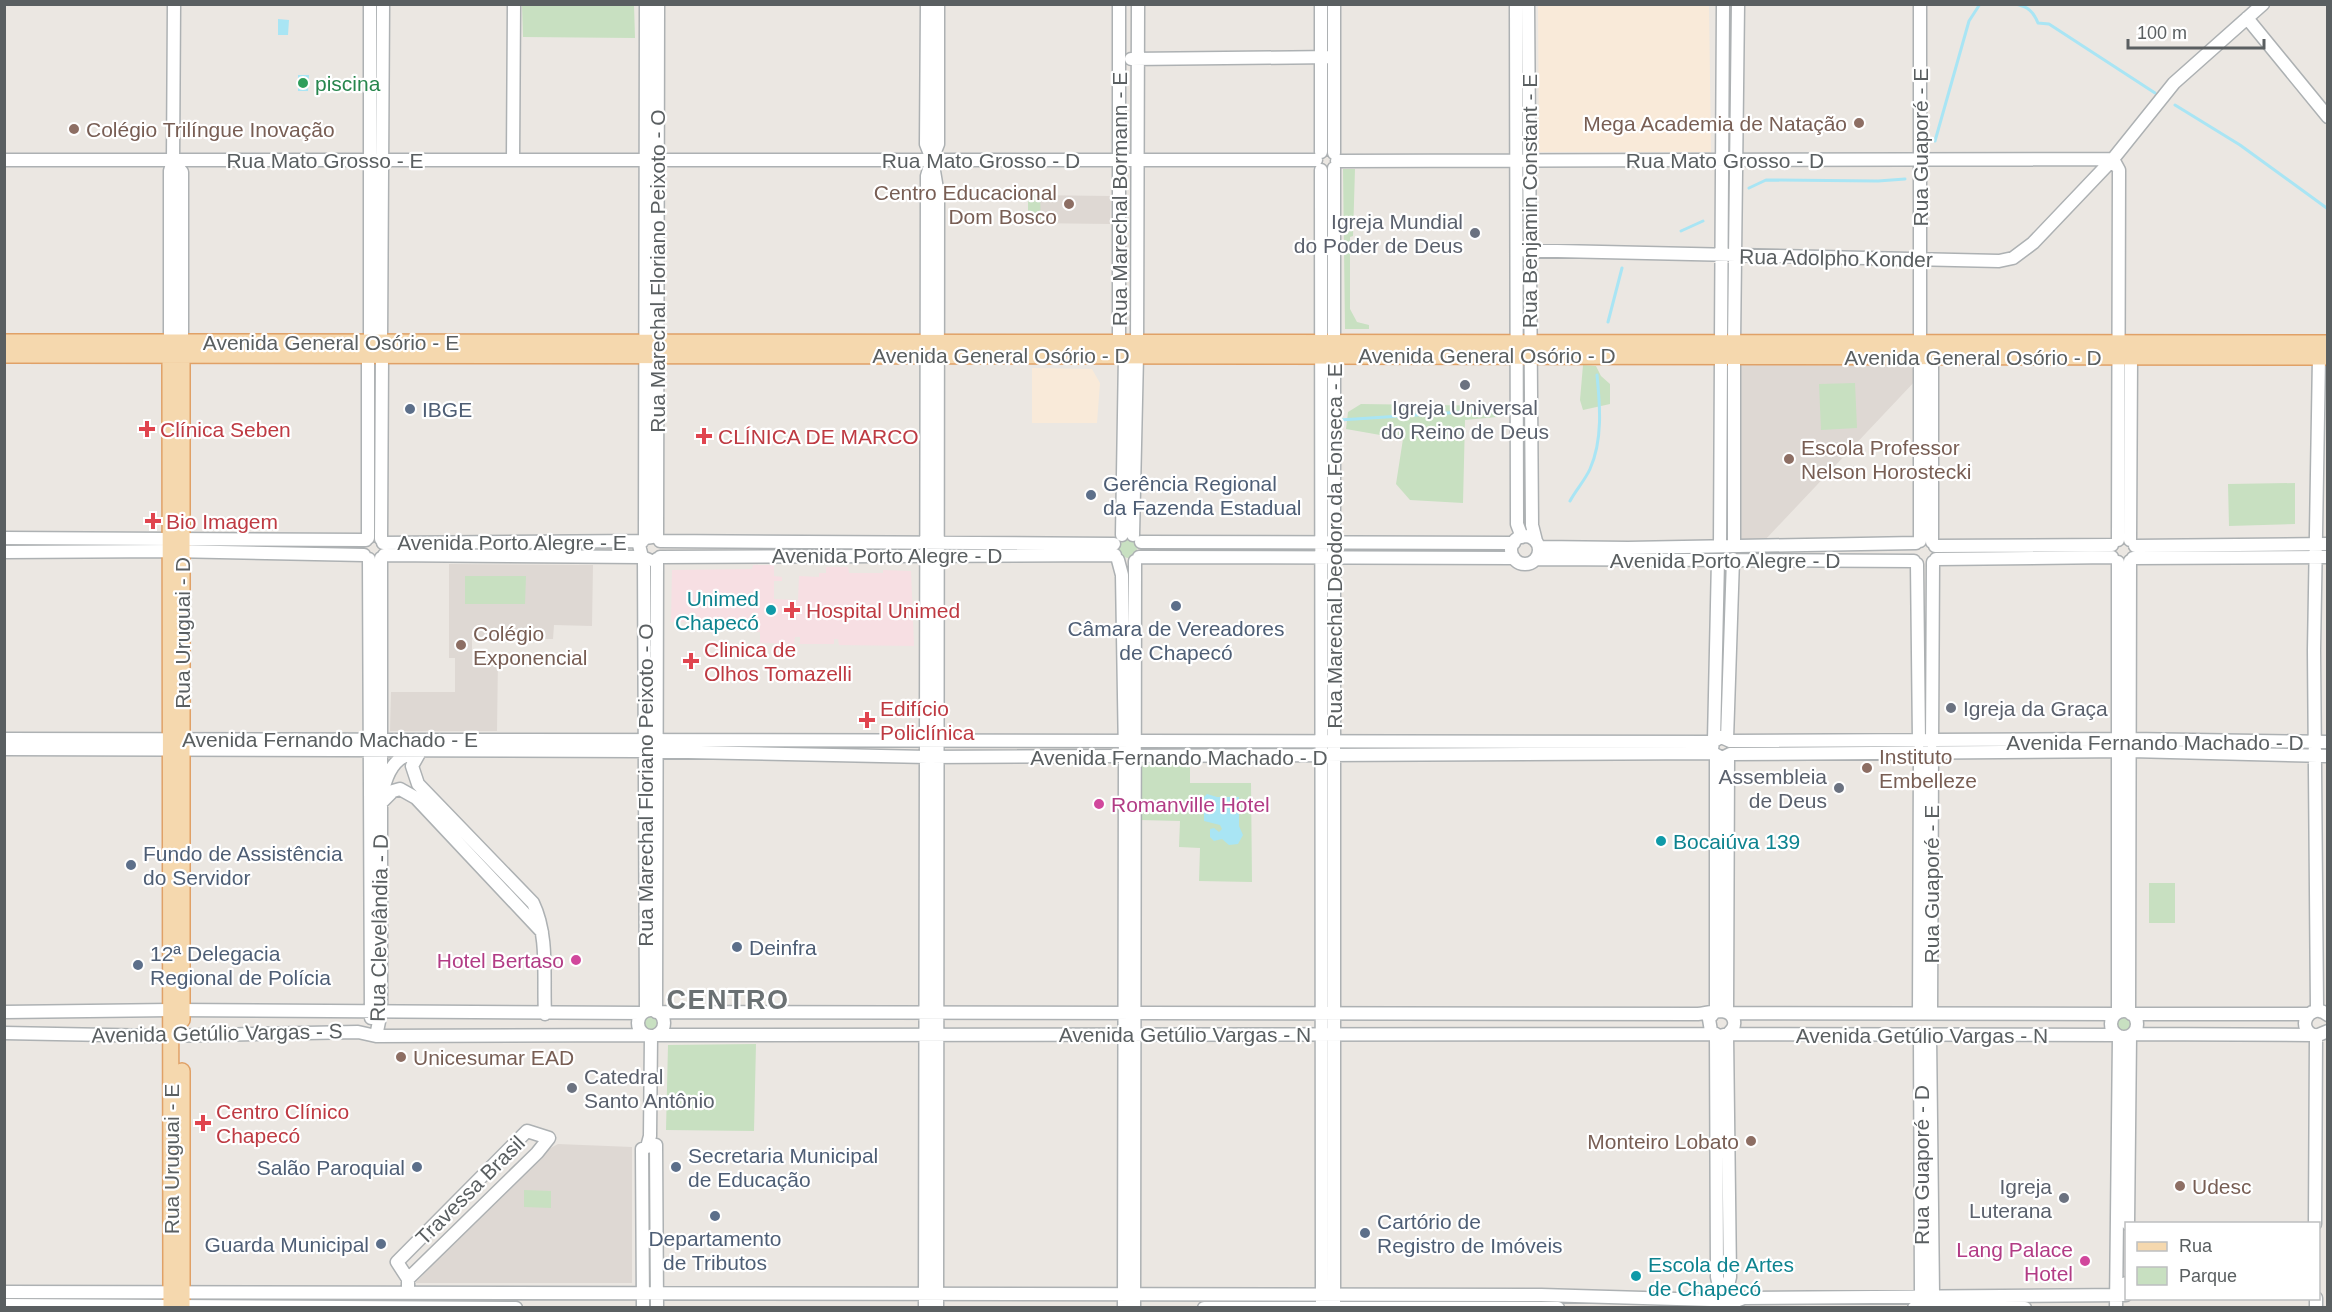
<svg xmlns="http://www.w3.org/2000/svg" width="2332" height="1312" font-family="Helvetica,sans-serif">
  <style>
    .commercial { fill: #f9ead9 }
    .education { fill: #ded8d3 }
    .medical { fill: #f7dfe3 }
    .green { fill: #c8e0c1 }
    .water { fill: #a9e5f4 }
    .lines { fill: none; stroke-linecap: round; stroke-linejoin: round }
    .stream { stroke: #a9e5f4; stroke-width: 3 }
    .minor-casing { stroke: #adb1b3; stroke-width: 15 }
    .major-casing { stroke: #e0a167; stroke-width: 18 }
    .minor { stroke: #fff; stroke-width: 12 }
    .major { stroke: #f5d8ae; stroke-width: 15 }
    .leisure-dot { fill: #2e9e5b; stroke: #fff; stroke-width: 2 }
    .education-dot { fill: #8d6e63; stroke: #fff; stroke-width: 2 }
    .worship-dot { fill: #6b7280; stroke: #fff; stroke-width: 2 }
    .service-dot { fill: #5c6f8a; stroke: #fff; stroke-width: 2 }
    .health-dot { fill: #e0444e; stroke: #fff; stroke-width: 2 }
    .culture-dot { fill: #0f9aa8; stroke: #fff; stroke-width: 2 }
    .hotel-dot { fill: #d1479c; stroke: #fff; stroke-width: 2 }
    .labels { text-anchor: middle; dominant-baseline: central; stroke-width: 4.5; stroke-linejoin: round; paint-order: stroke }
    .leisure-label { font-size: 21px; fill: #27864d; stroke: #fff; text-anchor: start }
    .education-label { font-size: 21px; fill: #785e54; stroke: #fff; text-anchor: start }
    .street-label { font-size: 21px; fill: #5a5f61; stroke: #fff }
    .worship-label { font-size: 21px; fill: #5b616d; stroke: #fff; text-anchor: end }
    .service-label { font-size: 21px; fill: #4e5e75; stroke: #fff; text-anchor: start }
    .health-label { font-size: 21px; fill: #be3a42; stroke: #fff; text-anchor: start }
    .culture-label { font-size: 21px; fill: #0d838f; stroke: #fff; text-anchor: start }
    .hotel-label { font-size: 21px; fill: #b23c85; stroke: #fff; text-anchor: end }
    .district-label { font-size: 27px; font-weight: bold; letter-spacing: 1.5px; fill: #6b7173; stroke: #fff }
  </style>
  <rect width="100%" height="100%" fill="#ebe7e2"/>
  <!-- commercial -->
  <path class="commercial" d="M1538,6H1709L1711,152H1539Z
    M1032,368L1092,369L1100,383L1097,423H1032Z"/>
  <!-- education -->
  <path class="education" d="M1028,195L1111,196L1110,224L1028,223Z
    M1736,359H1916L1917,379L1765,540H1736Z
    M449,564L593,565L592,626L554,625L553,639H472V651H480V657H498L497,731H390L391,692H455V658H449Z
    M558,1144L632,1147V1283H415L545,1151Z"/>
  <!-- medical -->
  <path class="medical" d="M753,565H774V576L782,577V581H774V599L798,600L799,576L819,577V573H826V567H848L849,573H883V570L911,571L914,646L839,645L838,639H834V644H800V637H795L794,644L760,643V632L752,631V621L671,622L672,570L752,569Z"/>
  <!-- green -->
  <path class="green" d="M522,5H634L635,38L523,37Z
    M1355,169L1353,236L1350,237V309L1357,322L1369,325V329H1345L1343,169Z
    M1028,195H1040L1041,223H1028Z
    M1583,365L1596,366L1601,376L1610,384V404L1583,410L1580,400Z
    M1855,383L1857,428L1821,430L1819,384Z
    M1361,404L1507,406L1508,416L1465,420L1463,503L1410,500L1396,484L1403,439L1346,429L1348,412Z
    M2295,483V524L2229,526L2228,484Z
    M1119 549a9 9 0 1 1 18 0a9 9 0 1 1-18 0Z
    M465,576H526L525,604H465Z
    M1140,764H1190V783H1251L1252,882L1199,881L1200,848L1179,847L1180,821L1140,820Z
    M2149,883H2175V923H2149Z
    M641 1023a8 8 0 1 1 16 0a8 8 0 1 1-16 0Z
    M2115 1025a8 8 0 1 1 16 0a8 8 0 1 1-16 0Z
    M756,1044L754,1131L666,1130L668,1045Z
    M524,1190L551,1191V1208L524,1207Z"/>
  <!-- water -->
  <path class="water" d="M278,19L289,20L288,35H278Z
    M298,75H309L308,91H298Z
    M1207,794L1217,797H1239V826L1243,835L1238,844L1229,845L1222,839L1214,841L1210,837V829L1214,828L1219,832L1222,829L1220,825L1204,821V797Z"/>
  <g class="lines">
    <!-- stream -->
    <path class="stream" d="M2016,4C2028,7 2033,11 2038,23L2049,24L2155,93
      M2175,105L2240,145L2328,209
      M1935,141L1969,21L1980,4
      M1749,188L1766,180L1878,181L1905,179
      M1681,231L1703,221
      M1608,322L1622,268
      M1340,420L1507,409
      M1570,501C1576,490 1585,480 1590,469C1603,440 1600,405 1597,375"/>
    <!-- minor casing -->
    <g class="minor-casing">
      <path id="minor" d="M1119,4V343L1125,355L1122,535
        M1321,4V152
        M1516,4L1517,524L1522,537
        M1528,4L1532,525L1536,541
        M2247,18L2328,117
        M1131,59L1334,57
        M1334,153V4
        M513,159L514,4
        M2113,159L2119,170L2118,540
        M4,160H1316
        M173,161L182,172V342
        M1337,161L2113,159
        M1321,170L1322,1308
        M1517,250L1999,261L2013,258L2033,243L2113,159L2174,83L2263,4
        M170,342V171L173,161L174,4
        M370,342V4
        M381,342L383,4
        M1721,343L1723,4
        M1734,343L1738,4
        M1932,349V542
        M2125,351L2131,358L2130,540
        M1734,355V545
        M368,356V538
        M1133,535L1137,355L1138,4
        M1511 550a14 14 0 1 1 28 0a14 14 0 1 1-28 0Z
        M4,538L366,540
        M645,538L646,4
        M657,538L658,4
        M381,539L382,356
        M660,541L1114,544
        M1920,541V4
        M1141,542L1514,543
        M383,543L641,541
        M1720,546L1721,355
        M1935,546L2112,545
        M2135,546L2328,544
        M1539,547L1628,548L1916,543
        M4,552L171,551L364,555
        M384,555L642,557L649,560
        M642,557L639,545L645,538L652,537
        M660,557L1115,555
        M1139,557L1514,558
        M2133,558L2328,557
        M369,559L371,1018
        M644,559L646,1011
        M1537,559L1914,561
        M1936,559L2112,557
        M1118,560L1122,575L1125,756L1124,1308
        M2118,562V1012
        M1917,564L1919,742
        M4,739L1713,742
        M1727,739L1733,559
        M1714,740L1718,560
        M1932,742L1933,562
        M4,749L637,751L928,757L1713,753
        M1712,749L1713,742L1721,737L1730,741L2131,739L2328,742
        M421,750L412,766L418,784L533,903C549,936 543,978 545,1014
        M1713,753L1722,758L1730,754L2131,751L2328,756
        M385,783C390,767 398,756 415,752
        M382,802L393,791L400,789L416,798L542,932
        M2317,1010L2314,650L2319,357
        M638 1023a13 13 0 1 1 26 0a13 13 0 1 1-26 0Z
        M656,1011L657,559
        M2111 1024a13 13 0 1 1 26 0a13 13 0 1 1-26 0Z
        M4,1012L172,1010L643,1013
        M656,1012L1698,1014C1709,1013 1731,1005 1734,1021C1735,1027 1732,1030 1728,1034L1719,1036L1711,1031L1709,1019L1714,1013
        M1716,1012V756
        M1727,1012L1728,756
        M2129,1012L2130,561
        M1729,1013L2116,1014
        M1919,1013L1920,754
        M1931,1013L1932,754
        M2131,1014H2308
        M2328,1015C2309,1000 2294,1030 2316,1036L2328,1031
        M4,1033L161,1036L358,1032L376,1036L645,1035
        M1728,1034L2116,1035
        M2133,1034L2312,1035
        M656,1035L1714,1034
        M1716,1035L1717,1277L1722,1301
        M1920,1035L1921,1295
        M1930,1035L1933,1295
        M376,1036L381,1012V558
        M647,1147L656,1145L657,1308
        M2128,1224L2130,1036
        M2315,1224L2316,1036
        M2126,1283V1285
        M4,1292L1541,1295L1711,1300L1723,1306L1744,1298L2126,1295
        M408,1293V1279L537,1153L549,1138L527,1131L397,1262L408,1279
        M4,1305L516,1308
        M643,1308L642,1149L647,1147L650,1136L651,1036
        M925,1308L927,176L932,159L926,144L927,4
        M937,1308L938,195L932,159L938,144V4
        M1134,1308L1135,561
        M1204,1308H1558
        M1334,1308V168
        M1723,1308L1730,1277L1727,1035
        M1914,1308H2025
        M2116,1308L2119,1036
        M2316,1308V1298"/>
    </g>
    <!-- major casing -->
    <g class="major-casing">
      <path id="major" d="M4,342L2328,343
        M170,345L171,1308
        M182,345V1020
        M4,355L2328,357
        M182,1308V1071"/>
    </g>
    <!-- minor -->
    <use href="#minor" class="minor"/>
    <!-- major -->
    <use href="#major" class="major"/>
  </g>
  <!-- markers -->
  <circle class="leisure-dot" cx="303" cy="83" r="6"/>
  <g class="education-dot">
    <circle cx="1859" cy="123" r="6"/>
    <circle cx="74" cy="129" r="6"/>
    <circle cx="1069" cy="204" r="6"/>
    <circle cx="1789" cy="459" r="6"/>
    <circle cx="461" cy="645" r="6"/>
    <circle cx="1867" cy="768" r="6"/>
    <circle cx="401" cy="1057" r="6"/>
    <circle cx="1751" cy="1141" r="6"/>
    <circle cx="2180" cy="1186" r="6"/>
  </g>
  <g class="worship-dot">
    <circle cx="1475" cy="233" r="6"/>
    <circle cx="1465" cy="385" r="6"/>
    <circle cx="1951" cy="708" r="6"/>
    <circle cx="1839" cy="788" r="6"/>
    <circle cx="572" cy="1088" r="6"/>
    <circle cx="2064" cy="1198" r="6"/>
  </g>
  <g class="service-dot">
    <circle cx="410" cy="409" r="6"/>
    <circle cx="1091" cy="495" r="6"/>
    <circle cx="1176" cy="606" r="6"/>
    <circle cx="131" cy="865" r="6"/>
    <circle cx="737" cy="947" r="6"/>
    <circle cx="138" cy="965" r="6"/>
    <circle cx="417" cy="1167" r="6"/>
    <circle cx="676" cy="1167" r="6"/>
    <circle cx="715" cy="1216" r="6"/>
    <circle cx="1365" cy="1233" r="6"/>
    <circle cx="381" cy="1244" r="6"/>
  </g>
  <g class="health-dot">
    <path d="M144 420h6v6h6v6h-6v6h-6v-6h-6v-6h6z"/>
    <path d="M701 427h6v6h6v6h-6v6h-6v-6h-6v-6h6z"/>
    <path d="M150 512h6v6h6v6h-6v6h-6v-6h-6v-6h6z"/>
    <path d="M789 601h6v6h6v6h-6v6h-6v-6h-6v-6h6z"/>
    <path d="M688 652h6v6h6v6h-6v6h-6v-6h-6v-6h6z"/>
    <path d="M864 711h6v6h6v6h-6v6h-6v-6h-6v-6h6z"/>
    <path d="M200 1114h6v6h6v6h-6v6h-6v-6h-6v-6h6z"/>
  </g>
  <g class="culture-dot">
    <circle cx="771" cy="610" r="6"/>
    <circle cx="1661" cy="841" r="6"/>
    <circle cx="1636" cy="1276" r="6"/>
  </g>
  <g class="hotel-dot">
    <circle cx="1099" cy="804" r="6"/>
    <circle cx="576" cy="960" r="6"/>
    <circle cx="2085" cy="1261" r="6"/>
  </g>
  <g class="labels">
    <!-- leisure labels -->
    <g class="leisure-label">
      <text x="315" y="83">piscina</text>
    </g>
    <!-- education labels -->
    <g class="education-label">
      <text x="1847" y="123" text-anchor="end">Mega Academia de Natação</text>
      <text x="86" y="129">Colégio Trilíngue Inovação</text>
      <text x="1057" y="192" text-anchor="end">Centro Educacional<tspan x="1057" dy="24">Dom Bosco</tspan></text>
      <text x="1801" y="447">Escola Professor<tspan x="1801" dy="24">Nelson Horostecki</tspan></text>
      <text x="473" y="633">Colégio<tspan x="473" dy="24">Exponencial</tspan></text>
      <text x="1879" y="756">Instituto<tspan x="1879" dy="24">Embelleze</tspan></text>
      <text x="413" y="1057">Unicesumar EAD</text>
      <text x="1739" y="1141" text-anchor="end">Monteiro Lobato</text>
      <text x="2192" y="1186">Udesc</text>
    </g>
    <!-- street labels -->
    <g class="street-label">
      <text transform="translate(1920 147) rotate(-90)">Rua Guaporé - E</text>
      <text x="325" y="160">Rua Mato Grosso - E</text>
      <text x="981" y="160">Rua Mato Grosso - D</text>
      <text x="1725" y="160">Rua Mato Grosso - D</text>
      <text transform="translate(1119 199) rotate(-90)">Rua Marechal Bormann - E</text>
      <text transform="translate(1529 201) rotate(-90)">Rua Benjamin Constant - E</text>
      <text transform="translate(1836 258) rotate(1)">Rua Adolpho Konder</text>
      <text transform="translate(657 271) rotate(-90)">Rua Marechal Floriano Peixoto - O</text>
      <text x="331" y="342">Avenida General Osório - E</text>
      <text x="1001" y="355">Avenida General Osório - D</text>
      <text x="1487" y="355">Avenida General Osório - D</text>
      <text x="1973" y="357">Avenida General Osório - D</text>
      <text x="512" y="542">Avenida Porto Alegre - E</text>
      <text transform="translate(1334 546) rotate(-90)">Rua Marechal Deodoro da Fonseca - E</text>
      <text x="887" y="555">Avenida Porto Alegre - D</text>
      <text x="1725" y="560">Avenida Porto Alegre - D</text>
      <text transform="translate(182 633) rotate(-90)">Rua Uruguai - D</text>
      <text x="330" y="739">Avenida Fernando Machado - E</text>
      <text x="2155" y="742">Avenida Fernando Machado - D</text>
      <text x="1179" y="757">Avenida Fernando Machado - D</text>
      <text transform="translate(645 785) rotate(-90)">Rua Marechal Floriano Peixoto - O</text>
      <text transform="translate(1931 884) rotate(-90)">Rua Guaporé - E</text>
      <text transform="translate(379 928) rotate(-89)">Rua Clevelândia - D</text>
      <text transform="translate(217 1033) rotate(-1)">Avenida Getúlio Vargas - S</text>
      <text x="1185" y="1034">Avenida Getúlio Vargas - N</text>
      <text x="1922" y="1035">Avenida Getúlio Vargas - N</text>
      <text transform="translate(171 1159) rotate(-90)">Rua Uruguai - E</text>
      <text transform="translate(1921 1165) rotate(-90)">Rua Guaporé - D</text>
      <text transform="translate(470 1190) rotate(-45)">Travessa Brasil</text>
    </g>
    <!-- worship labels -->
    <g class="worship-label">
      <text x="1463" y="221">Igreja Mundial<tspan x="1463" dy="24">do Poder de Deus</tspan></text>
      <text x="1465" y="407" text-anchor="middle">Igreja Universal<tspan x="1465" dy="24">do Reino de Deus</tspan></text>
      <text x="1963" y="708" text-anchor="start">Igreja da Graça</text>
      <text x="1827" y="776">Assembleia<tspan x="1827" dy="24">de Deus</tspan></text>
      <text x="584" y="1076" text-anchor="start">Catedral<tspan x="584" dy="24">Santo Antônio</tspan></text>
      <text x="2052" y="1186">Igreja<tspan x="2052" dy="24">Luterana</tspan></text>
    </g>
    <!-- service labels -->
    <g class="service-label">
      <text x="422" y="409">IBGE</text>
      <text x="1103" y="483">Gerência Regional<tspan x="1103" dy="24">da Fazenda Estadual</tspan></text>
      <text x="1176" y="628" text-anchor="middle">Câmara de Vereadores<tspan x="1176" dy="24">de Chapecó</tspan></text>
      <text x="143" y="853">Fundo de Assistência<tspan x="143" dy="24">do Servidor</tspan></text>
      <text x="749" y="947">Deinfra</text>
      <text x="150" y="953">12ª Delegacia<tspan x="150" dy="24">Regional de Polícia</tspan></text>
      <text x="688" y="1155">Secretaria Municipal<tspan x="688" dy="24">de Educação</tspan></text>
      <text x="405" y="1167" text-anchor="end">Salão Paroquial</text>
      <text x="1377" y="1221">Cartório de<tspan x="1377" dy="24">Registro de Imóveis</tspan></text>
      <text x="715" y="1238" text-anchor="middle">Departamento<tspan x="715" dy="24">de Tributos</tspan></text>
      <text x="369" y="1244" text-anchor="end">Guarda Municipal</text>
    </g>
    <!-- health labels -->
    <g class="health-label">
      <text x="160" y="429">Clínica Seben</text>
      <text x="718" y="436">CLÍNICA DE MARCO</text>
      <text x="166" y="521">Bio Imagem</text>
      <text x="806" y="610">Hospital Unimed</text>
      <text x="704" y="649">Clinica de<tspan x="704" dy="24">Olhos Tomazelli</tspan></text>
      <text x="880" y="708">Edifício<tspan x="880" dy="24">Policlínica</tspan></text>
      <text x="216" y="1111">Centro Clínico<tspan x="216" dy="24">Chapecó</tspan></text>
    </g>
    <!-- culture labels -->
    <g class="culture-label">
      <text x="759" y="598" text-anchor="end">Unimed<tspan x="759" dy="24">Chapecó</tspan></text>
      <text x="1673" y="841">Bocaiúva 139</text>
      <text x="1648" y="1264">Escola de Artes<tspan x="1648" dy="24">de Chapecó</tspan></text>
    </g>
    <!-- hotel labels -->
    <g class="hotel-label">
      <text x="1111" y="804" text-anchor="start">Romanville Hotel</text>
      <text x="564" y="960">Hotel Bertaso</text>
      <text x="2073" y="1249">Lang Palace<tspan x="2073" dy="24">Hotel</tspan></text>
    </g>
    <!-- district labels -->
    <g class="district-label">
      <text x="728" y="1000">CENTRO</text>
    </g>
  </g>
  <!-- border -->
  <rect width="2332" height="1312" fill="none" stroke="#5a5f61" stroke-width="12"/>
  <!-- legend -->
  <rect x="2125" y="1222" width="195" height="78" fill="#ffffff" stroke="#bdbfc0" stroke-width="1.5"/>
  <rect x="2137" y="1242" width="30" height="9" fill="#f5d8ae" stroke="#bdbfc0" stroke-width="1.5"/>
  <text x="2179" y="1252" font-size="18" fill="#5a5f61">Rua</text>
  <rect x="2137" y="1267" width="30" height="18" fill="#c8e0c1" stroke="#bdbfc0" stroke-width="1.5"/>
  <text x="2179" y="1282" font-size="18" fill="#5a5f61">Parque</text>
  <!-- scale -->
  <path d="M2128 39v9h136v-9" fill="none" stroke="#5a5f61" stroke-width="3"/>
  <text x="2137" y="39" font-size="18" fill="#5a5f61" stroke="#ffffff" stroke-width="4.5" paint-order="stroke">100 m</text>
</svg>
